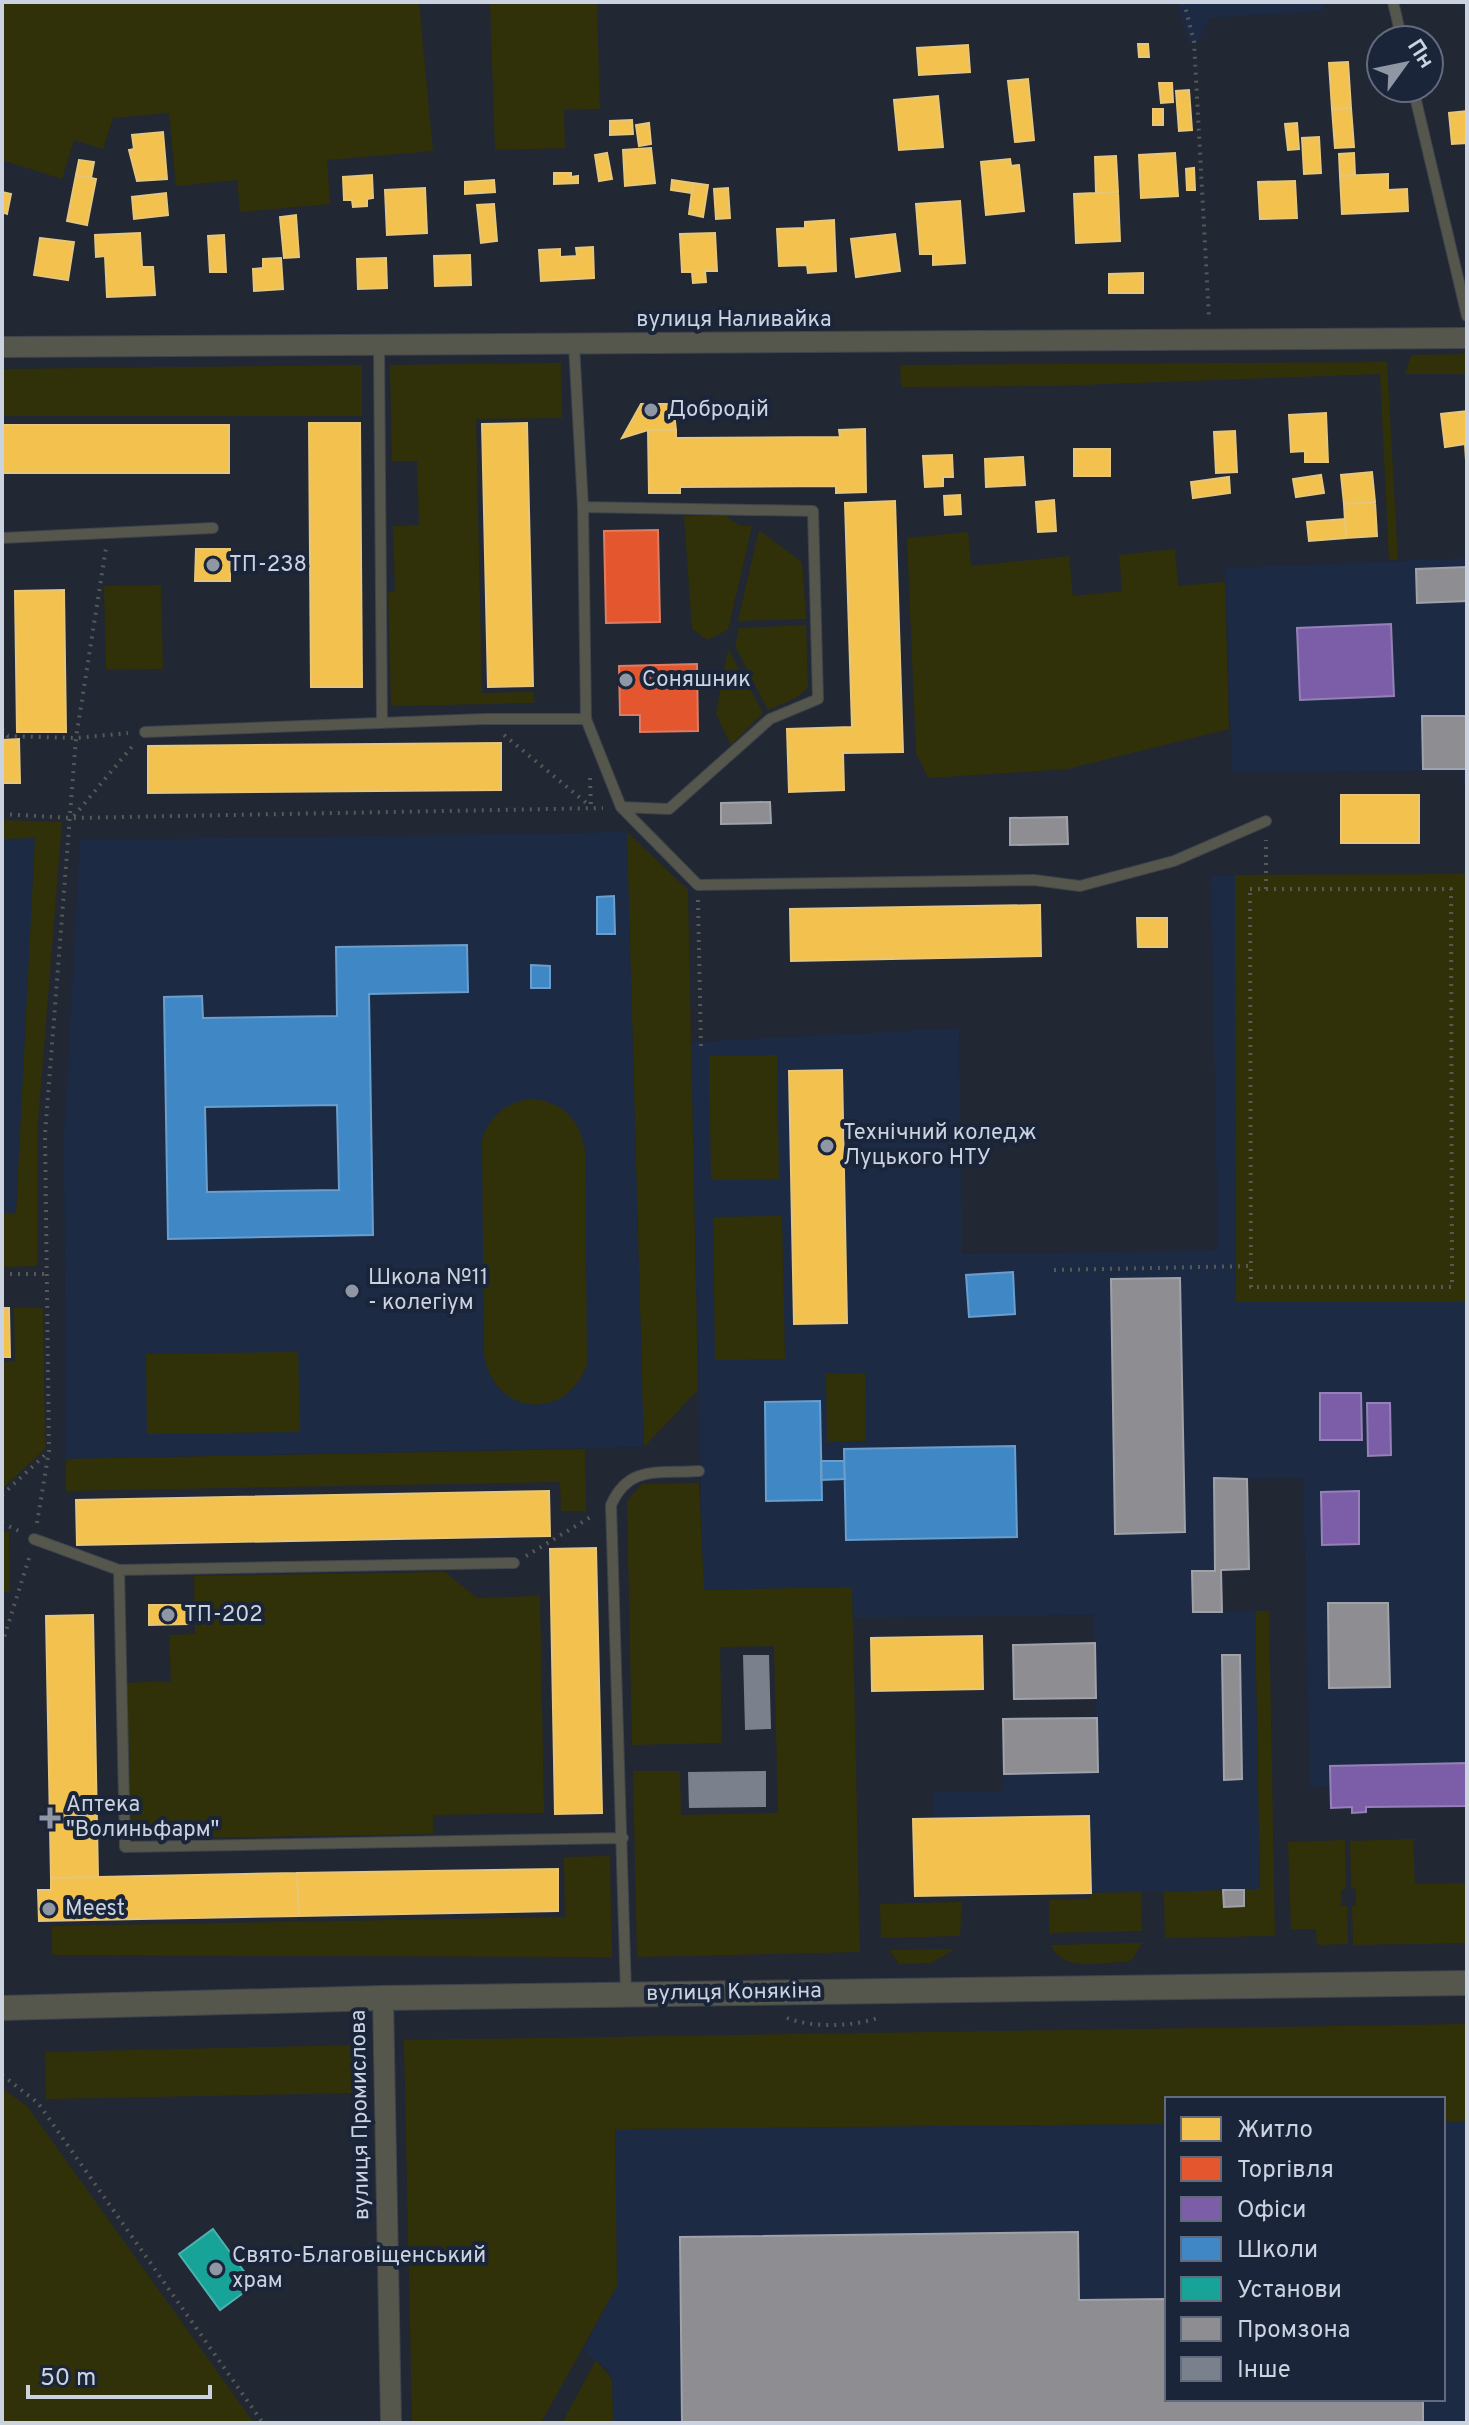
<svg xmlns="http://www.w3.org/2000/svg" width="1469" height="2425" font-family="Overpass,sans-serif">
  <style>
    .built { fill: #1d2a43 }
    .green { fill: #313109 }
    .homes { fill: #f2c14e; stroke: #e6c67a; stroke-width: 2 }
    .shops { fill: #e4572e; stroke: #dc7c64; stroke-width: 2 }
    .offices { fill: #7b5ea7; stroke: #9381b8; stroke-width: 2 }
    .schools { fill: #3f88c5; stroke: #699ecd; stroke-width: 2; fill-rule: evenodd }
    .public { fill: #17a398; stroke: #4db1ae; stroke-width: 2 }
    .industry { fill: #8d8d92; stroke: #a0a2aa; stroke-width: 2 }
    .building { fill: #7b818c }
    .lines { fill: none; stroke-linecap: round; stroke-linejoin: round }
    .service-casing { stroke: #3e434d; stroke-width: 12 }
    .minor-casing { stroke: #3e434d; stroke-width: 22 }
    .tertiary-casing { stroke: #3e434d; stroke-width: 26 }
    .path { stroke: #575957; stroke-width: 4; stroke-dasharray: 2 6; stroke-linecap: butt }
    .service { stroke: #55564c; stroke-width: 10 }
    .minor { stroke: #55564c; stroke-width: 20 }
    .tertiary { stroke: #55564c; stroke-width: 24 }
    .poi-dot { fill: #9097a4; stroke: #1a253a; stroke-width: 3 }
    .labels { text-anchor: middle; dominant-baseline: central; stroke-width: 8; stroke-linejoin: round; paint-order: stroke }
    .street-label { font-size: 22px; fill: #cbd3e1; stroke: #1a253a }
    .poi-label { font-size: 22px; fill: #cbd3e1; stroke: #1a253a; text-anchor: start }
  </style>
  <rect width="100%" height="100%" fill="#212733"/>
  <!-- built -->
  <path class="built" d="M1176,2H1323V11L1209,18L1199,42H1189Z
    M1467,558V810L1463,771L1232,772L1225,568Z
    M627,832L644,1447L66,1459L64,1135L80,840Z
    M36,837L16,1214H2V839Z
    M1467,874V1806L1367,1807L1366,1812L1352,1813V1807L1331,1808L1330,1787L1310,1788L1303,1478L1247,1479L1249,1569L1221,1570L1222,1612L1255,1611L1260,1890L1091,1893L1089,1816L933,1818V1792L1004,1791V1774L1097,1772L1094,1615L853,1618L851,1587L703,1590L691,1042L959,1028L962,1254L1218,1250L1211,876Z
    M1443,2121H1467V2423H613L612,2378L607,2369L583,2350L617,2286L615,2129L1167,2124V2399H1443Z"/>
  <!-- green -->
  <path class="green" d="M2,2H419L433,151L327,160L330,204L240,212L237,180L176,186L169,113L113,118L103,149L74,140L62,179L2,160Z
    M490,2H597L600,109L564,110L565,148L495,150Z
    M1467,354V374H1405L1411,355Z
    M1387,362L1398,560H1389L1380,374L1053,386L901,387L900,365Z
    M561,363L562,418L476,419L482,693L533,692L534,703L391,706L388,592L395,591L393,526L419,525L417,461H392L390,365Z
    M362,365V416H2V369Z
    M725,515L740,526H752L728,630L707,640L692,629L684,516Z
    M759,530L802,562L806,619L738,621Z
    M968,532L971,566L1069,556L1073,596L1122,591L1119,555L1175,549L1178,586L1225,582L1229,729L1067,769L928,778L916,753L907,538Z
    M161,585L163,669L106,670L104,586Z
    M806,625L808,688L796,698L768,710L735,646L739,628Z
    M728,649L763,713L731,745L716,714Z
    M2,820L62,822L37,1135V1266L2,1267V1214H16L35,838L2,839Z
    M627,832L688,890L698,1390L644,1447Z
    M1465,874L1467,1302H1236L1235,875Z
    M777,1055L779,1179L711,1180L709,1056Z
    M531,1099C562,1101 580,1119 585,1150L587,1365C565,1423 493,1415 484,1354L482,1139C491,1115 506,1102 531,1099Z
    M782,1216L785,1359L715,1360L713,1217Z
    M14,1308H43L45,1449L2,1489V1362L15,1361Z
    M298,1352L300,1432L147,1434L146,1354Z
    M865,1373L866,1441L827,1442L826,1374Z
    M585,1449L586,1511H561L560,1482L66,1491V1459Z
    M699,1483L704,1590L852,1587L860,1952L637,1957L633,1771H680L681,1815L778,1813L774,1646L720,1647L722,1743L632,1745L627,1501L642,1484Z
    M2,1532H9L10,1592H2Z
    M445,1572L477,1598L540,1596L544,1813L433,1815V1834L131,1839L127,1683L171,1681L169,1635L195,1634L194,1576Z
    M1255,1611H1269L1275,1936L1165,1938L1164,1892L1260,1889Z
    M1413,1839L1415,1884L1467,1883V1943L1353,1945L1352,1906L1356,1905V1889L1351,1888L1350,1841Z
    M1345,1840L1346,1889L1341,1890V1906H1347L1348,1944L1317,1945L1316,1929H1291L1288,1842Z
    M610,1856L612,1957L52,1955V1926L565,1917L564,1857Z
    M1141,1892L1142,1931L1049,1933V1900L1090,1899L1091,1893Z
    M962,1902L960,1936L881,1938L880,1904Z
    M1142,1943L1131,1961C1105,1962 1062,1973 1051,1945Z
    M955,1949L931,1963L899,1964L889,1950Z
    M1467,2024V2121H1443V2099H1167V2124L615,2129L617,2286L541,2423H412L404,2040Z
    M358,2045L359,2093L46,2099L45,2052Z
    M2,2088L27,2106L254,2423H2Z
    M596,2360L612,2379L613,2423H562Z"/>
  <!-- homes -->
  <path class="homes" d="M1138,44H1148L1149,57H1139Z
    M968,45L970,72L919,75L917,48Z
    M1348,62L1351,108L1332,109L1329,63Z
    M1028,79L1034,140L1015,142L1008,81Z
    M1159,83H1172L1173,102L1161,103Z
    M1189,90L1192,130L1179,131L1176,91Z
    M938,96L943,147L899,150L894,100Z
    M1351,108L1354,147L1335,148L1332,109Z
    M1153,109H1163V125H1153Z
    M1467,111V143L1452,144L1449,113Z
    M632,120L633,134L610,135V121Z
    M649,123L651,144L639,146L636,125Z
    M1297,123L1299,149L1288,150L1285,124Z
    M163,132L167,179L137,181L129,150L134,149L132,135Z
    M1319,137L1321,173L1304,174L1302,138Z
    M651,148L655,183L625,186L623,150Z
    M607,153L612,179L599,181L595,155Z
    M1175,153L1178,196L1141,198L1139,155Z
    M1354,153L1355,175L1340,176L1339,154Z
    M1116,156L1118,192L1096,193L1095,157Z
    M1010,159L1011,166L1019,165L1024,211L986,215L981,162Z
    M79,160L94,162L91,178L76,175Z
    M1194,168L1195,190H1187L1186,169Z
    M554,173H571V177L578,176V183L554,184Z
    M1388,174V190L1407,189L1408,211L1342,214L1340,176Z
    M76,175L96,179L87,225L67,221Z
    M372,175L373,198L367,199V206L353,207L352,200H344L343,177Z
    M494,180L495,192L465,194V182Z
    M672,180L693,183L692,193L671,190Z
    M1295,181L1297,218L1260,219L1258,182Z
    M693,183L708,185L703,217L689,214Z
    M425,188L427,233L387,235L385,190Z
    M728,188L730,218L716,219L714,189Z
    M2,192L11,194L7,214L2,212Z
    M1118,192L1120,241L1076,243L1074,194Z
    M166,193L168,215L134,219L132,197Z
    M960,201L965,263L933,265V254H920L916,204Z
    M494,204L497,241L481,243L477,205Z
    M296,215L299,257L284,258L280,217Z
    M834,220L836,271L808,273L807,265L779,266L777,229L805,228V222Z
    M140,233L142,267H153L155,295L107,297L105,256L96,257L95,235Z
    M715,233L717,271H705L706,282L693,283L692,272H682L680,234Z
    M895,234L900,271L856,277L851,239Z
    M224,235L226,272H210L208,236Z
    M40,238L74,242L68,280L34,275Z
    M593,247L594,278L541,281L539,250L560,249V257L577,256L576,248Z
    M470,255L471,285L435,286L434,256Z
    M281,258L283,289L254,291L253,269L263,268V259Z
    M386,258L387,288L358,289L357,259Z
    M1143,273V293H1109V274Z
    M641,404H673L676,430H648L622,438Z
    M1467,411V459L1466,460L1465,444L1445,447L1441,414Z
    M1326,413L1328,462H1305V451L1291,452L1289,415Z
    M309,423H360L362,687H311Z
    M527,423L533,686L488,687L482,424Z
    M2,425H229V473H2Z
    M865,429L866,492L836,493V486L680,487V493H649L648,430H676V438L840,437L839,430Z
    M1235,431L1237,472L1216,473L1214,432Z
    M1074,449H1110V476H1074Z
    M952,455L953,477H943V486L925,487L923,456Z
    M1023,457L1025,485L986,487L985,459Z
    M1372,472L1375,502L1344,504L1341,475Z
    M1321,475L1324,493L1296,497L1293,479Z
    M1229,477L1230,493L1193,498L1191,482Z
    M960,495L961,514L945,515L944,496Z
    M1054,500L1056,531L1038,532L1036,502Z
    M895,501L903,752L843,753L844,790L789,792L787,729L852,727L845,503Z
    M1375,502L1377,536L1346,538L1344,504Z
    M1345,519L1346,538L1309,541L1307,522Z
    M196,549H230V581H195Z
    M64,590L66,732H17L15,591Z
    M19,739L20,783H2V740Z
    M501,743V790L148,793V746Z
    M1341,795H1419V843H1341Z
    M1040,905L1041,956L791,961L790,909Z
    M1137,918H1167V947H1138Z
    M842,1070L847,1323L794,1324L789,1071Z
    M2,1308H9L10,1357H2Z
    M549,1491L550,1536L77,1545L76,1500Z
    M596,1548L602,1813L555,1814L550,1549Z
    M149,1605H187L188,1624L149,1625Z
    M93,1615L98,1877L51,1878L46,1616Z
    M982,1636L983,1689L872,1691L871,1638Z
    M1089,1816L1091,1893L915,1896L913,1819Z
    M558,1869V1911L299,1916L297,1873Z
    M297,1873L299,1916L39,1921L38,1890H51V1878Z"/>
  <!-- shops -->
  <path class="shops" d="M658,530L660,622L606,623L604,531Z
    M697,664L698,731L640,732V715H620L619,666Z"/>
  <!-- offices -->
  <path class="offices" d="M1391,624L1394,696L1300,700L1297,628Z
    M1320,1393H1361L1362,1440H1320Z
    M1367,1403H1390L1391,1455L1368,1456Z
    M1359,1491V1544L1322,1545L1321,1492Z
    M1467,1763V1806L1366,1807V1812L1352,1813V1807L1331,1808L1330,1766Z"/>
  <!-- schools -->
  <path class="schools" d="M614,896L615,934H597V897Z
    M467,945L468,992L369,994L373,1235L168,1239L164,997L202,996L203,1018L337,1016L336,947ZM337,1105L339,1190L207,1192L205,1107Z
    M531,965L550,966V988H531Z
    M1013,1272L1015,1314L969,1317L966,1275Z
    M820,1401L822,1500L766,1501L765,1402Z
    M1015,1446L1017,1537L846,1540L844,1449Z
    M821,1461H844L845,1479L821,1480Z"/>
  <!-- public -->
  <path class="public" d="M213,2229L254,2285L220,2310L179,2254Z"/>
  <!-- industry -->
  <path class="industry" d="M1467,567V601L1417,603L1416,569Z
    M1422,716H1467V769H1423Z
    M770,802L771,823L721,824V803Z
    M1067,817L1068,844L1010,845V818Z
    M1180,1278L1185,1532L1115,1534L1111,1279Z
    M1214,1478L1247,1479L1249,1569L1221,1570L1222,1612H1193L1192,1571H1215Z
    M1328,1603H1388L1390,1687L1329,1688Z
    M1095,1643L1096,1698L1014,1699L1013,1645Z
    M1222,1655H1240L1242,1779L1224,1780Z
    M1097,1718L1098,1772L1004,1774L1003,1719Z
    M1223,1890H1244V1906L1224,1907Z
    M1078,2232L1079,2300L1167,2299V2399H1423V2423H682L680,2237Z"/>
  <!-- building -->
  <path class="building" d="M743,1655H769L771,1729L745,1730Z
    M766,1771V1807L689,1808L688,1772Z"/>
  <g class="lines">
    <!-- service casing -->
    <g class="service-casing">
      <path id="service" d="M1393,2L1402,40
        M1413,88L1467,316
        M379,346L382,723
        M583,507L813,511L818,699L770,719L669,809L621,807
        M2,538L213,528
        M586,719L621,807L698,885L1034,880L1080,886L1174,861L1266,821
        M145,732L484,719H586L583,507L574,345
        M34,1539L119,1570
        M514,1563L119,1570L125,1847L623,1838
        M626,1993L611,1505C629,1464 660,1474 699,1471"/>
    </g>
    <!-- minor casing -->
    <g class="minor-casing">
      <path id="minor" d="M2,347L1467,338
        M383,1998L391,2423"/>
    </g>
    <!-- tertiary casing -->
    <g class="tertiary-casing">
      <path id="tertiary" d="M2,2008L383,1998L1467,1983"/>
    </g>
    <!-- path -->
    <path class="path" d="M1184,2L1194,42L1209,318
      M2,729L8,736L76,738L128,733
      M504,735L590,806
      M590,778L591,808
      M2,814L72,818L603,808
      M74,816L135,743
      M1250,889H1451L1452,1287H1251Z
      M1266,889V840
      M698,900L701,1049
      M1054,1270L1251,1266
      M2,1274H47
      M2,1495L47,1453
      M2,1523L21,1532
      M37,1523L49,1451L45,1134L76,738L106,548
      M526,1556L594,1515
      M2,1644L30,1555
      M787,2018C812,2028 854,2027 880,2017
      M2,2075L38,2103L263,2423"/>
    <!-- service -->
    <use href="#service" class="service"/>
    <!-- minor -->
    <use href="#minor" class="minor"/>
    <!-- tertiary -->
    <use href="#tertiary" class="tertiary"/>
  </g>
  <!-- markers -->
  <g class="poi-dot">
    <circle cx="651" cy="410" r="8"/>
    <circle cx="213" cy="565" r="8"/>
    <circle cx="626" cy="680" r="8"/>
    <circle cx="827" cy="1146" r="8"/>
    <circle cx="352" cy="1291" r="8"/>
    <circle cx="168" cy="1615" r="8"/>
    <path d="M46 1806h8v8h8v8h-8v8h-8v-8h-8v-8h8z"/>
    <circle cx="49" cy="1909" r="8"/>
    <circle cx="216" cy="2269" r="8"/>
  </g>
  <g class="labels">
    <!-- street labels -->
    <g class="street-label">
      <text x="734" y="320">вулиця Наливайка</text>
      <text transform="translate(734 1993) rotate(-1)">вулиця Конякіна</text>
      <text transform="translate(361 2115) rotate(-91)">вулиця Промислова</text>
    </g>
    <!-- poi labels -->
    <g class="poi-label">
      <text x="667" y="410">Добродій</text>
      <text x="229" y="565">ТП-238</text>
      <text x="642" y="680">Соняшник</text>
      <text x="843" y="1133">Технічний коледж<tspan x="843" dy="25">Луцького НТУ</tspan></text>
      <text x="368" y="1278">Школа №11<tspan x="368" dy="25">- колегіум</tspan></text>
      <text x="184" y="1615">ТП-202</text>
      <text x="66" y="1805">Аптека<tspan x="66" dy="25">"Волиньфарм"</tspan></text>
      <text x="65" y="1909">Meest</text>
      <text x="232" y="2256">Свято-Благовіщенський<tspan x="232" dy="25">храм</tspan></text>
    </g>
  </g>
  <!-- border -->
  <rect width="1469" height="2425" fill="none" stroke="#cbd3e1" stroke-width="8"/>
  <!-- legend -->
  <rect x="1165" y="2097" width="280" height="304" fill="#1a253a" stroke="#616b7d" stroke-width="2"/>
  <rect x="1181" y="2117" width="40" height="24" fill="#f2c14e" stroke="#616b7d" stroke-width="2"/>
  <text x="1237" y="2137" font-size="24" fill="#cbd3e1">Житло</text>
  <rect x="1181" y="2157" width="40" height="24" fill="#e4572e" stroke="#616b7d" stroke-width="2"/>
  <text x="1237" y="2177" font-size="24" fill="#cbd3e1">Торгівля</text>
  <rect x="1181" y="2197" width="40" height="24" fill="#7b5ea7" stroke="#616b7d" stroke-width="2"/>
  <text x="1237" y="2217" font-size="24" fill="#cbd3e1">Офіси</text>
  <rect x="1181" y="2237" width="40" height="24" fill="#3f88c5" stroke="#616b7d" stroke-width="2"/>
  <text x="1237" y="2257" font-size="24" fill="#cbd3e1">Школи</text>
  <rect x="1181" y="2277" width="40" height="24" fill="#17a398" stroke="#616b7d" stroke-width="2"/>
  <text x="1237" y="2297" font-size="24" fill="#cbd3e1">Установи</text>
  <rect x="1181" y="2317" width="40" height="24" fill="#8d8d92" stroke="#616b7d" stroke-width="2"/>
  <text x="1237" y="2337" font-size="24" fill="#cbd3e1">Промзона</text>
  <rect x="1181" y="2357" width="40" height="24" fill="#7b818c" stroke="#616b7d" stroke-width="2"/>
  <text x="1237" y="2377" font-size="24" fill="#cbd3e1">Інше</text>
  <!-- north arrow -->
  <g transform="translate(1405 64) rotate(57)"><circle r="38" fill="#1a253a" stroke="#616b7d" stroke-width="2"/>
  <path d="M0-6L14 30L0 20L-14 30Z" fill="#9097a4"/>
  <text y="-12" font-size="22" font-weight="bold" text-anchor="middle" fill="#cbd3e1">Пн</text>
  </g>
  <!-- scale -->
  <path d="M28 2385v12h182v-12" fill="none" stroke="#cbd3e1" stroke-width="4"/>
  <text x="40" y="2385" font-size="24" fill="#cbd3e1" stroke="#1a253a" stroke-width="6" paint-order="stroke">50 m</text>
</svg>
